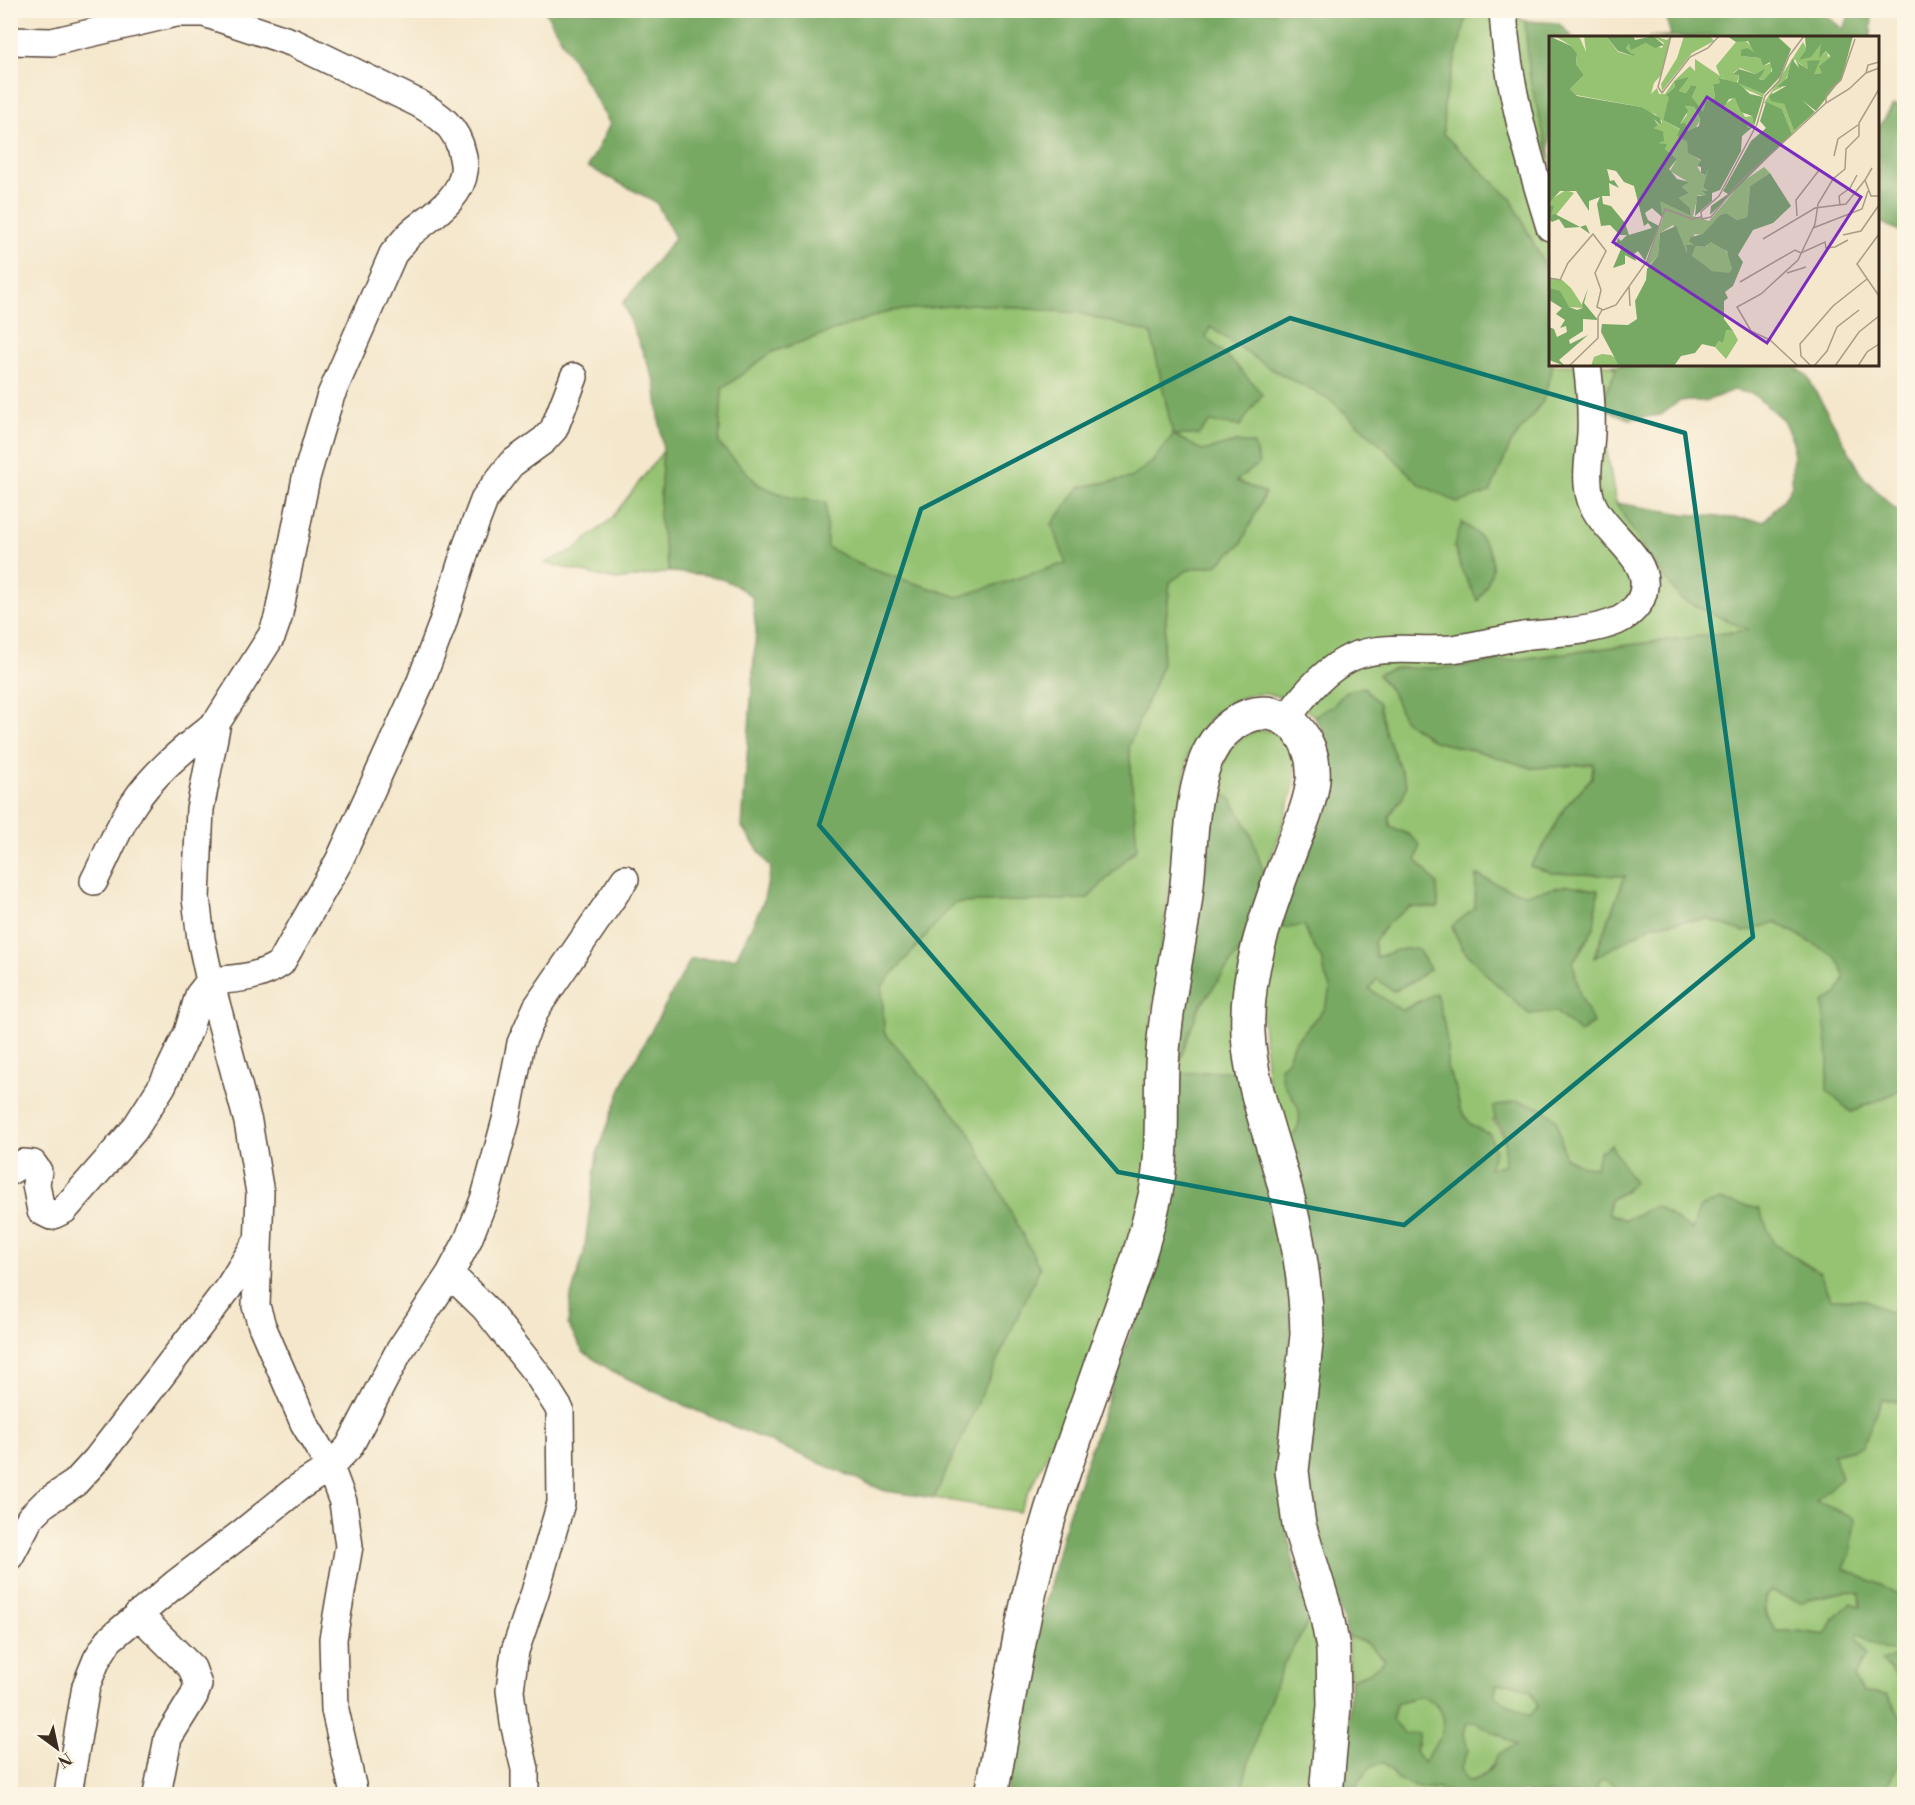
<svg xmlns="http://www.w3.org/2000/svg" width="1915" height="1805" font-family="'Libre Bodoni',serif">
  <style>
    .green { fill: #95c372; stroke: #687648; stroke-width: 1.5; fill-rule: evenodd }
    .forest { fill: #78a964; stroke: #5a6a41; stroke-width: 1.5; fill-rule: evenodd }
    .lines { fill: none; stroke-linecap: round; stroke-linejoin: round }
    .street-casing { stroke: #574638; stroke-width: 30 }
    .secondary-casing { stroke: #574638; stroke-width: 36 }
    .street { stroke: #fff; stroke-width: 27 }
    .secondary { stroke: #fff; stroke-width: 33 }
    .marked { fill: none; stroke: #0f766e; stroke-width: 4.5; stroke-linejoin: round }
    .inset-road { fill: none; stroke: #aa9b86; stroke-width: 1.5 }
    .view { fill: #7b2cbf; fill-opacity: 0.15; stroke: #7b2cbf; stroke-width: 3 }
    .inset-edge { fill: none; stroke: #3b2a1e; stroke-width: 3 }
  </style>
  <rect width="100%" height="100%" fill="#fcf5e5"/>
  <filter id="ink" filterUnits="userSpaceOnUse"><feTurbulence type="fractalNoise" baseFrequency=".0167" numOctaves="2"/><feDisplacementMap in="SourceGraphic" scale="12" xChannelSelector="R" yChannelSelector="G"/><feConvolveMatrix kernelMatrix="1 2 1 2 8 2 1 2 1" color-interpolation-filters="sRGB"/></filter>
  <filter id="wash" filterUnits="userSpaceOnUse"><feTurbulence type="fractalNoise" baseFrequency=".008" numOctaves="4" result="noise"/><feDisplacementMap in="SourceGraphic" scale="24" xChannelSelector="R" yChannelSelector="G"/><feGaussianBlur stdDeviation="1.35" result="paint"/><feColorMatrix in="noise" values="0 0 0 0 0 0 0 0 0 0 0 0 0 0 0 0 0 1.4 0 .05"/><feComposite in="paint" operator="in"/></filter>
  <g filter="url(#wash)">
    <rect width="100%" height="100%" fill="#f4e7cc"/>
    <!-- green -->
    <path class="green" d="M1468,11H1503L1525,21L1530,79L1550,159V276L1511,199L1443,134L1444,101Z
      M974,304L1079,313L1151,333L1173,435L1210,422L1262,395L1236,365L1206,337L1210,327L1270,368L1332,401L1376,440L1490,492L1511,443L1543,401L1553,365H1613L1616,370L1599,408L1616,503L1681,599L1749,630L1449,668H1395L1378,675L1393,694L1404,720L1434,741L1480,752L1532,768L1593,764L1592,777L1565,807L1547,841L1530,866L1553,873L1625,876L1594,957L1655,924L1708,919L1744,932L1776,922L1836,957L1845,977C1829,1011 1828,1054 1827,1091L1852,1112L1899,1091L1904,1094V1308L1890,1313L1866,1300L1830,1299L1820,1273L1774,1244L1692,1230L1656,1206L1625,1220L1608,1213L1610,1200L1627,1190L1620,1162L1611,1145L1597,1167L1582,1166L1565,1157L1556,1120H1493C1506,1135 1506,1148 1504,1167L1489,1168L1472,1126L1460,1109L1455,1086L1447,1068V1044L1443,1019L1422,999L1402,1011L1369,989L1377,978L1394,991L1411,982L1430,969L1417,948L1397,950L1376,958L1374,942L1386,924L1409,907L1438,908L1437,884L1416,860L1409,835L1390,826L1389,816L1403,797L1407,785L1386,735L1379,704L1347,691L1333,706L1314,716C1264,672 1210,699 1188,755L1151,1019L1148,1184L1086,1374L1019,1512L934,1498L978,1401L968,1130L884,1032L882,986L954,903L1087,899L1137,848L1129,745L1161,668L1170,582L1188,570L1216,565L1241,544L1265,493L1236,481V442L1203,451L1173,435L1152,462L1131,478L1080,487L1066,563L958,597L867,568L826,547V503L791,498L759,485L719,444L722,389L772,352L889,311ZM1462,523L1479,600L1462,571L1454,546ZM1477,875L1506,888L1526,894L1569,885L1594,928L1573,962L1579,993L1593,1023L1580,1033L1556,1012L1529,1014L1491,979L1462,948L1452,927L1475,908Z
      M663,451L659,516L669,572L616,580L545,563L575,549L611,519Z
      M1258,730L1273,731L1287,742L1296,760L1295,783L1280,834L1264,874L1251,834L1232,800L1216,788C1223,760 1228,740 1258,730Z
      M1277,924L1288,928L1304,924L1311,942L1323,961L1325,975L1331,990L1324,1009L1293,1044L1288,1060L1293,1094L1299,1108L1300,1121L1297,1131L1291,1136L1284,1138L1267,1077L1262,1009Z
      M1249,937L1241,1070L1175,1074L1198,1009Z
      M1882,1399L1904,1402V1599L1885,1587L1843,1569L1851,1552L1815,1501L1842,1478L1833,1454L1862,1447Z
      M1770,1591L1800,1602L1845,1591L1860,1593L1861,1607L1834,1619L1826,1635L1797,1631H1776C1768,1618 1758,1605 1770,1591Z
      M1311,1617L1318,1656L1319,1679L1312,1794H1240L1254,1743L1283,1665Z
      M1859,1633L1904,1653L1892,1659L1882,1661L1904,1685V1723L1887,1694L1862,1692L1854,1678L1859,1666L1867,1656L1857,1638Z
      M1348,1636L1368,1644L1386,1660L1369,1673L1350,1680Z
      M1510,1683L1531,1691L1538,1706L1531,1716C1518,1709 1505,1705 1495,1695L1496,1685Z
      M1419,1696L1432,1700L1443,1716L1444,1728L1432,1750L1423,1763L1415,1751L1418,1744L1405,1735L1392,1721L1396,1704Z
      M1476,1722C1489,1732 1505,1734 1516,1746L1498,1754C1491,1769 1484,1779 1467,1781L1461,1769L1468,1750L1464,1733L1467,1723Z
      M1904,1740V1794H1875L1885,1786L1903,1759Z
      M1383,1762L1397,1778L1419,1788H1435L1455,1794H1351C1360,1780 1366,1767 1383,1762Z
      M1600,1779H1607L1623,1794H1598L1597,1787Z"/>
    <!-- forest -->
    <path class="forest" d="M545,11H1468L1444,101L1443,134L1511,199L1550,276V364L1553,365L1543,401L1511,443L1490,492L1458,503L1419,484L1376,440L1332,401L1270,368L1210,327L1206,337L1236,365L1262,394L1240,426L1210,422L1198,435H1174L1203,451L1236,442L1254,444L1259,464L1236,481L1265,493L1241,544L1216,565L1188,570L1170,582L1161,668L1129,745L1137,848L1087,899L954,903L882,986L884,1032L968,1130L1040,1268L934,1498L885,1491L679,1403L614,1372L583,1352L568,1325L571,1296L584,1253L597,1154L626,1076L691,959L736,958L763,903L771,868L742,827L756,630L752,597C724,574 704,574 669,572L659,516L663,451L655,382L623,303L675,238L656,202L588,167L610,124ZM974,304L1079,313L1151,333L1173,435L1152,462L1131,478L1080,487L1052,524L1066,563L958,597L867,568L827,547L826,502L791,498L759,485L719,444L722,389L772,352L889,311Z
      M1651,11H1820L1843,29L1852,11H1872L1871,37H1648L1671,36L1667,19Z
      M1525,21L1558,23L1573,37L1550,38V159L1530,79Z
      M1893,105L1904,107V233L1878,221V129Z
      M1613,365H1670L1675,368L1714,370L1718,365H1793L1807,376L1864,478L1895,509L1904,513V1094L1899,1091L1851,1112L1827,1091L1828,1059L1823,1002L1837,994L1845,977L1836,957L1777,922L1744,932L1708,919L1655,924L1594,958L1625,876L1553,873L1530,866L1547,841L1565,807L1592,778L1593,764L1532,768L1480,752L1434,741L1404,720L1393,694L1378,674L1395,668H1449L1748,630L1681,599L1647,554L1616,503L1685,514L1764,521L1784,499L1792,485L1793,441L1783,420L1753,394L1734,390L1706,401H1679L1661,415L1630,419L1599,408L1616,370Z
      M1462,523C1479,533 1494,548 1492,570C1491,579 1483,592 1478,601L1462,571L1454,545Z
      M1364,687L1379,704L1386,735L1407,785L1403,797L1389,816L1390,826L1409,835L1420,845L1416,860L1437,884L1438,908L1409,907L1387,924L1374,942L1376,958L1397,950L1417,948L1430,969L1411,982L1393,991L1377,979L1369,989L1402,1011L1436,993L1443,1019L1447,1044V1068L1455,1086L1460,1109L1472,1126L1490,1134L1495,1151L1489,1168L1504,1166C1505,1155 1507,1141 1502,1130C1497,1120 1494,1121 1493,1107L1516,1101L1541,1107L1556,1119L1565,1157L1582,1166L1596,1167L1599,1152L1611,1145L1634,1183L1610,1200L1608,1213L1625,1220L1656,1206L1692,1230L1699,1208L1720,1200L1759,1209L1774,1244L1820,1273L1830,1299L1866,1300L1890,1313L1904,1308V1402L1882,1399L1862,1447L1833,1454L1842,1478L1816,1501L1855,1518L1851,1552L1844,1569L1885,1587L1904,1599V1685L1881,1660L1892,1659L1903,1653C1884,1651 1872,1646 1859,1633L1857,1638L1867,1656L1859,1666L1854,1678L1863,1692L1887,1694L1904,1723V1759L1885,1786L1875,1794H1623L1607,1779L1600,1780L1597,1787L1598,1794H1531L1525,1791L1519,1794H1455L1435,1788H1419L1409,1785L1397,1778L1383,1762C1366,1767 1360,1780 1351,1794H1340L1348,1730L1350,1680L1369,1673L1385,1660L1368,1644L1348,1636L1312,1521L1284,1138C1292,1136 1296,1134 1298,1126C1304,1107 1291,1098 1283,1082C1281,1078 1281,1072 1280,1067L1288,1060L1293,1044L1324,1009L1331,990L1325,975L1323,961L1311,942L1304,925L1288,928L1277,924L1326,798C1334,767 1333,744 1314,716L1333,706L1347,691ZM1771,1591L1800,1602L1846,1591L1860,1593L1861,1606L1851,1602L1834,1620L1826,1635L1797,1631H1776L1764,1612L1765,1597ZM1510,1683L1531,1691L1538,1706L1530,1716C1518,1709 1505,1705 1495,1695L1496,1685ZM1419,1696C1460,1710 1442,1737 1423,1763L1415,1751L1419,1733L1405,1734L1392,1720L1396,1704ZM1476,1722C1489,1732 1505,1734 1516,1746L1498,1754L1491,1768L1479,1780L1467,1781L1461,1769L1468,1750L1464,1733L1467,1723Z
      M1216,788L1232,800L1251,834L1264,874L1249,937L1198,1009L1175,1074L1241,1070L1292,1289L1284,1519L1297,1576L1311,1617L1283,1665L1254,1743L1240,1794H1006L1043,1613L1066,1521L1160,1246L1173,1194L1179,1141L1175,1074L1176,1040L1201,901Z
      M1476,875L1506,888L1526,894L1569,885L1598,890L1594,928L1573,962L1579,993L1593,1022L1580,1033L1556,1012L1529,1014L1491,979L1462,948L1452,926L1475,908Z"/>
  </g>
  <g filter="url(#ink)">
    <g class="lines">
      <!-- street casing -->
      <g class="street-casing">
        <path id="street" d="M1503,10C1507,85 1528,156 1550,227
          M10,41L52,42L176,13H204L294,43L418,103C439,115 457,127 462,153C463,158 465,165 464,171C461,199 431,216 411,233C405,239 399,247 393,254L331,395L320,430L306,478L278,618L272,635L217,722L200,809L196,898L201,939L210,981L248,1122L260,1193L256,1306L262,1326L304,1423L330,1467L343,1502L349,1546L333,1639L335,1710L354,1794
          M1287,719C1303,695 1324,670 1352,657C1383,644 1418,652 1451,649C1475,646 1499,640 1523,636C1553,632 1588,633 1617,621C1630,615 1643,603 1644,587C1648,555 1601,531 1591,500C1584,478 1590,455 1591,433C1592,410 1590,387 1587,364
          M94,881C107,856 118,827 134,803C155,771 188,746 217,722
          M10,1171L23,1163L33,1164L38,1171L36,1184L41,1211L51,1216L64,1210L134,1130L162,1086L188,1032L199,995L210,981C236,979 260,978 281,963L339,861L421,681L442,625L467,545L485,498L511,464L544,440L554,429L574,377
          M450,1274L485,1308L538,1375L560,1410L561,1503L535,1592L515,1651L510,1690L514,1723L525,1769V1794
          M10,1556L30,1518L45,1503L75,1483L97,1459L229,1287L258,1240
          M138,1614L192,1668L198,1685L194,1696L168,1738L157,1794
          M68,1794L86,1686L97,1659L109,1640L175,1584L242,1533L299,1487L330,1467L349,1447L398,1353L450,1274L468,1240L485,1197L506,1120L521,1043L537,1007L625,879"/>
      </g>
      <!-- secondary casing -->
      <g class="secondary-casing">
        <path id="secondary" d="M991,1794C1009,1700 1023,1603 1051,1511C1069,1453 1090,1396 1110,1339C1128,1290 1145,1242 1156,1192C1164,1150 1160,1107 1162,1065C1165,1010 1177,957 1185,903C1191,859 1189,811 1203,768C1208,752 1218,735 1233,724C1276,693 1317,733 1313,780C1310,807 1297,832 1288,857C1267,914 1245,972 1248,1033C1250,1076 1264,1116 1276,1156C1294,1214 1306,1275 1307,1335L1292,1471L1299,1525L1326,1612L1333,1648L1334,1706L1326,1794"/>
      </g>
      <!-- street -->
      <use href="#street" class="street"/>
      <!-- secondary -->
      <use href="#secondary" class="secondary"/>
    </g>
  </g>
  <!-- marked area -->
  <path class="marked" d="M1290,318L1685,433L1753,937L1404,1225L1118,1172L819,825L921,509Z"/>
  <!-- overview -->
  <g transform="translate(1549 36)">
    <rect width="330" height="330" fill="#f4e7cc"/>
    <path d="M6,0H30L37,16L35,0H57L69,16L84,20L89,17L83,18L77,12L80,8L83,13L97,7L113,12L115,7L104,0L118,4L122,0L112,39L105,47L102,58L108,52L110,58H116L125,45L141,30L146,35V23L171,40L167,30L187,6L196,4L205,13V16L193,14L192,20L211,22L214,30L222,27V41L216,45L210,42L217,32L206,38L191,32L184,37L190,39L188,46L215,58L214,61L172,42L171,47L164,48L166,62L157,65L154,78L143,61L148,50L142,49L137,57L130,55L138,43L125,45L126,51L117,59L126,58L127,52L135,62L128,58L121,60L114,84L132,94L128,100L138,106L140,117L152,125L148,130L152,137L155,139L157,135H159L154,151L159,155L154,154L157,159H149L144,180L160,185L193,146L215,131L221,137L201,150L198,181L188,184L177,177L171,179L154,199L146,198L141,204L146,210L157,211L161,206L172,208L180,219L183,233L180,238L163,235L147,225L143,220L144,209H137L138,217L124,189L111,197L109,220L100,229L97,227L114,182L110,164L142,180L141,172L130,162L140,157L133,151L139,146L121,135L128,123L116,113L117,109L109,106L114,105V95L105,92L109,88L105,82L112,90L113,85L106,78L94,76L92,71L27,59L21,53L35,39L27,28L28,20L22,10ZM135,0H161L165,5L143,17L113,55L112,48L128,22ZM254,6L258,14L251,24L272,8L273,19L278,15L279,21L283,19L280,25L271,29L274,37L264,38L268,24L259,33L250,27V32L246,23L233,51L237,49L223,56L228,65L235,68L245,95L243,98L233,73L215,67ZM186,61L196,81L203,80L205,90L199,92L187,78L182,79L178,75L175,69ZM136,70L145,71L151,84L146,93L139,95L131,88L138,79ZM17,154L25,157L7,179L2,180L1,164ZM0,242L12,243L22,252L35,272L19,271L0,252ZM176,294L184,295L189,304L177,323L166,311L170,305L174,307ZM53,318L62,319L78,330H42L45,321Z" fill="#95c372"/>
    <path d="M0,0L22,10L28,18L27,28L35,39L21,53L28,60L92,71L111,82L113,90L105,83L109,89L105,92L114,95L115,105L110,107L118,108L116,113L128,123L120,133L128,143L140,146L133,151L140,157L130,162L141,172L142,180L111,165L114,182L103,172L96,177L99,184L110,190L96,225L89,215L85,218L87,225L76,219V228L64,232L72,213L71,208L66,211L69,202L72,205L78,199H71L61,189L52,190L48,168L51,161L40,165V175L27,155H11L0,167ZM58,133L67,135L75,146L85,150L95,190L99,187L103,192L80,199L76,187L62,170L54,168L53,160H61L60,147L70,152L65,144L61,145ZM57,0H84L86,4L104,0L115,9L106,12L97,7L82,14L80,8L77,12L83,18L89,17L84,20L69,15ZM178,0H228L242,13L231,41L215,58L189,47L201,58L214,61L205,90L193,100L192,115L171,154L163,157V165L146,180L148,160L157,159L153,154L159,155L154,151L159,134L156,139L152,137V131L148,130L152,124L139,117L138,106L128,100L131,93L114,84L120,61L117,59L126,51L125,45L140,41L130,55L137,57L142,49L148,50L143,61L154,76L157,65L166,62L164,48L171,47L170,42L189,47L190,39L184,38L190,33L206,38L217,32L210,43L215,44L223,35L221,26L214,30L211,22L192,20V14L198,12L205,16L199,5L187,6ZM186,62L192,76L203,80L205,90L199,92L195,84L184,76L182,79L175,71L180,63ZM136,70L145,71L151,83L150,90L139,95L136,87L131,88L139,75ZM256,0H304L293,42L267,75L253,64L266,76L245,95L235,68L222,65L220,60L237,50L228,51L238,42L243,23L250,32L249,27L259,33L258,25L271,24L265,38L273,37L270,30L282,21L277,15L270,22L272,8L262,21L250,24L257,14ZM217,66L233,73L243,98L161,179L162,170L179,158L174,155L202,105L217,92L211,85ZM221,137L242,170L224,187L204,194L189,219L194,226L184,250L176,256L179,262L175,265V283L184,295L177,294L174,307L170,305L166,311L153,308L146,317L132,320L125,330H70L52,296L53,288L79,289L88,283L86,265L97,244L98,233L109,220L111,197L127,190L138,217L137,209H145L140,205L142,201L154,198L171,179L177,177L188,184L198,181L201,150ZM162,206L178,215L183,233L180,237L163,235L143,220L146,210L156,211ZM0,169L5,170L2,179L6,178L31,191L37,189L41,198L31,191L16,192L10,183L3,186L0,183ZM0,252L11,255L20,271L28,274L34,272L33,268L39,252L35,267L49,284L34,283V295L20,304L21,308L39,299L10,324L16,330L0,324V291L5,293L8,301L18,296L17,290L11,292L16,284L7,278L13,272L0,264Z" fill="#78a964" fill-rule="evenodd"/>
    <path class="inset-road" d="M122,0L109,51L113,57L141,21L159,12L170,0M255,0L240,20L230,45L216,60L208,88L170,160L152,176L153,183L162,181L187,150L277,67L300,53L317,37L330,32M317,37L319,29L330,26M277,67V58L292,44L306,3M285,120L289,103L309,89M323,132L316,144L322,160H330M291,169L290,160L301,152L308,139M248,180L247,164L271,133M264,192L313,173L319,155M330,198L308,228L330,260M294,199L312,195L330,169M214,203L266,172L297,168L316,144M238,237L257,231M0,242L11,244L19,227L44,198L57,215L46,237L52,254L48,271L54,274L67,269L98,225L116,173L143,183L152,181M191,246L246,214L252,217L276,206L277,212L286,211L299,204M80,251L81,270M20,330L49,302V281L53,274M249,330L221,304L202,295L188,271L212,258L249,224L266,188L269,168L284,143L296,133L297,113L310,100V87L330,53M262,330L252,320L251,308L284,270L318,243M265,330L278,315L288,291L310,274M286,330L310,296L330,280M309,330L318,316L330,308"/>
    <path class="view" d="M158,61L312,161L218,307L64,206Z"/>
    <rect width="330" height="330" class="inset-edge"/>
  </g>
  <!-- margin -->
  <rect width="1915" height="1805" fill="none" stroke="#fcf5e5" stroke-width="36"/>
  <!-- north arrow -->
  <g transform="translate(57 1748) rotate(147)" stroke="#fcf5e5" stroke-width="4.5" paint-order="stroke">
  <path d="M0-4.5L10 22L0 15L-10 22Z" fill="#3b2a1e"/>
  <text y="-9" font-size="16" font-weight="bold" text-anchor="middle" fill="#3b2a1e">N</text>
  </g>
</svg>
